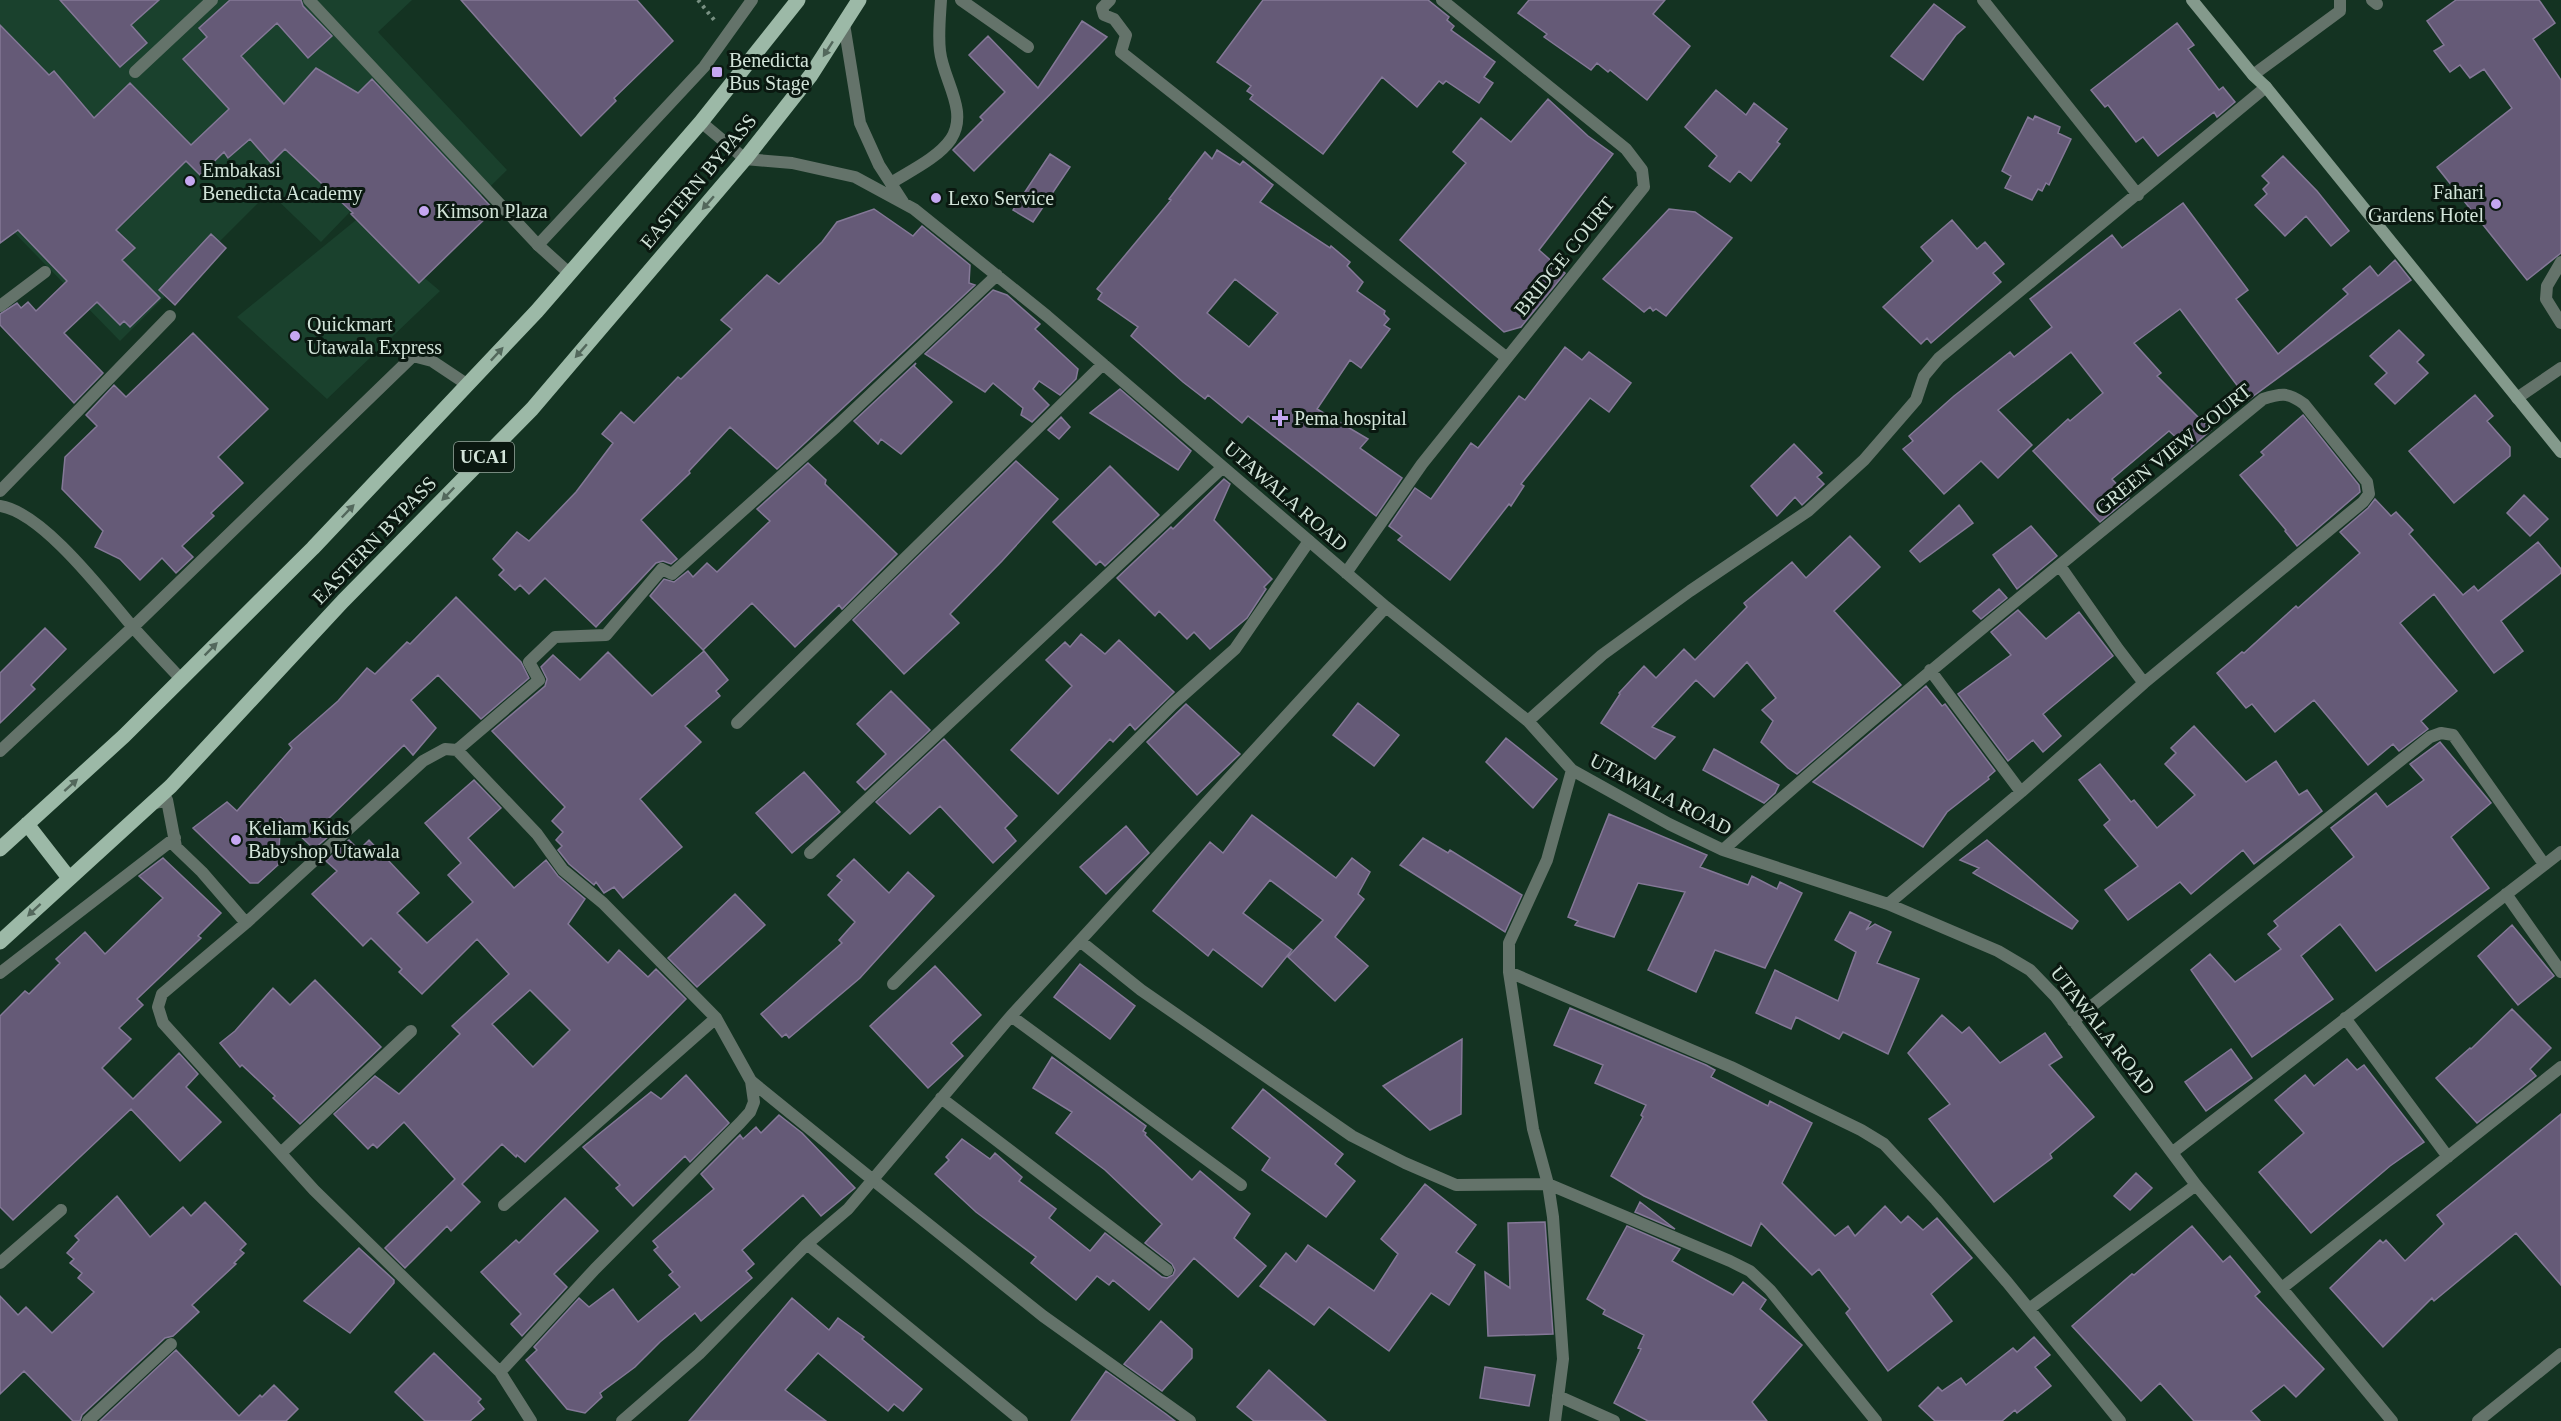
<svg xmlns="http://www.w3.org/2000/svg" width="2561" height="1421" font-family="Georgia,serif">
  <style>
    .built { fill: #1a412d }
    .building { fill: #655a77; stroke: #847897; stroke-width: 1.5; fill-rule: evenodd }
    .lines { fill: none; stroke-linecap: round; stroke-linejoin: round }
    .path { stroke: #799183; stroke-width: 4; stroke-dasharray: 3 4.5; stroke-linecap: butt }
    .lane { stroke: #64736a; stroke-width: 12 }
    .street { stroke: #64736a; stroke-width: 12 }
    .secondary { stroke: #849a8c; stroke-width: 12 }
    .primary { stroke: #9cb9a7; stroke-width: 15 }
    .oneway { fill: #53685c }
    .poi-dot { fill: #c5a7f1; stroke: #0a1810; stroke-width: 2 }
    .labels { text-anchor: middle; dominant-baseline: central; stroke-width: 6; stroke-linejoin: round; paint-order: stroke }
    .shield { fill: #0a1810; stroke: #96a79d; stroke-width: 1.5 }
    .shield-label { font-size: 18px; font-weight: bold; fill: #d2e4d9 }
    .poi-label { font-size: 20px; fill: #d2e4d9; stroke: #0a1810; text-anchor: start }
    .street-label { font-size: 20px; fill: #d2e4d9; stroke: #0a1810 }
  </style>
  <rect width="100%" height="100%" fill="#143322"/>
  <!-- built -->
  <path class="built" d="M0,0H412L378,32L507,170L453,223L397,163L321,242L269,192L120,341L0,218Z
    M356,220L440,291L327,399L237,317Z"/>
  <!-- building -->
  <path class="building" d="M60,0H159L131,25L147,43L120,67Z
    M230,0H301L303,6L332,36L308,58L277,23L241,56L284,104L316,68L358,93L372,79L494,210L419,283L351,214L353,213L285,149L271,163L250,139L228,158L224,152L200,175L186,161L116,230L135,248L122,260L160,298L130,327L124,321L120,325L97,302L64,333L103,373L74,403L0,325V314L17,303L21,308L28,302L36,311L67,281L18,230L0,243V25L49,75L54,71L94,118L130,83L191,145L229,109L183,59L207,37L199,28Z
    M461,0H637L673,41L614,98L616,101L581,136Z
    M1263,0H1428L1449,17L1447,20L1454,26L1451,30L1495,62L1484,77L1493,83L1479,103L1446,81L1443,84L1439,81L1417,107L1382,77L1323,154L1250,99L1253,95L1247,91L1251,86L1217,62Z
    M1529,0H1665L1653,14L1690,46L1647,100L1610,70L1608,72L1597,63L1591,70L1544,37L1547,34L1518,13Z
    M2456,0H2539L2555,23L2533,39L2561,80V253L2527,280L2437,167L2512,108L2484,69L2470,78L2460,65L2450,72L2434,51L2444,45L2427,21Z
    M1934,4L1965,27L1956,35L1923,80L1891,56Z
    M1082,21L1107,37L974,171L953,150L983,120L980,117L1005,92L969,55L988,36L1038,88Z
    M2177,23L2194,45L2188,49L2219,90L2223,87L2235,102L2217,117L2214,112L2158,156L2143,137L2136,142L2108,105L2105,107L2091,90Z
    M1716,90L1746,115L1754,103L1787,129L1777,142L1780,144L1751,181L1739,171L1730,182L1709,166L1717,156L1685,127Z
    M1548,99L1588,136L1613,154L1539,250L1565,273L1521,327L1504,332L1400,240L1466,163L1453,152L1481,118L1511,142Z
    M2035,116L2060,127L2058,133L2071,139L2049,185L2046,183L2042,191L2038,189L2032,200L2005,188L2011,176L2002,171L2028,117L2033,120Z
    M1217,150L1240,165L1243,161L1273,185L1260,202L1330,248L1331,246L1350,262L1347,266L1363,282L1357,291L1385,311L1384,314L1389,319L1384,325L1390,329L1361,368L1350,360L1317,409L1368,439L1360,448L1402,478L1376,516L1248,416L1242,423L1208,395L1205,399L1183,382L1131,336L1138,327L1098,299L1102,293L1097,289L1171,200L1169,199L1205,152L1212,159ZM1235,279L1278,313L1249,347L1207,313Z
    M1050,154L1070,167L1033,222L1013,210Z
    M2283,156L2317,191L2349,231L2331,246L2306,216L2285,236L2255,205L2267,194L2263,189L2269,183L2262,176Z
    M2183,203L2248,290L2236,299L2278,354L2348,294L2343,289L2370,266L2378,276L2395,260L2411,280L2248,400L2180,309L2134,343L2161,373L2157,376L2211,430L2189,449L2169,431L2112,479L2129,498L2100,522L2033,451L2068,419L2070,421L2103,393L2071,352L1998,410L2032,445L1998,478L1981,461L1944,494L1903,449L1913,441L1909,436L1954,396L2010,352L2014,357L2052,327L2030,299L2112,235L2122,248Z
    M874,209L913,236L922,226L970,265L969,283L975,285L777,469L730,427L689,471L690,473L641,520L677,559L671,564L663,561L656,563L596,627L545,578L529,594L520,585L515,590L499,575L504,570L493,559L517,532L529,541L576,492L613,443L602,434L621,412L634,423L678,377L681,379L732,329L721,320L767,275L779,284L822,242L837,222Z
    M1669,209L1695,212L1732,238L1666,316L1656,309L1653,311L1650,307L1644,312L1603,279Z
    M1952,220L1977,249L1985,242L2004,264L1993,273L2001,282L1931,343L1927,338L1921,344L1883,307L1933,261L1921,247Z
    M211,234L226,248L175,305L159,290Z
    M993,290L1007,295L1040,324L1035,329L1078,369L1076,379L1060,395L1039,381L1033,389L1049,405L1032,422L1021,415L1023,408L993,383L985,392L925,354Z
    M2399,330L2424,355L2417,362L2428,373L2395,404L2375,384L2387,373L2370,356Z
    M193,333L268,409L218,457L243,483L211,513L214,516L182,546L193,557L176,573L162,558L140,580L120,559L95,547L103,531L62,489L65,457L97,426L86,415L114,385L126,397Z
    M1565,347L1582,360L1589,352L1631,383L1609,412L1590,398L1521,484L1524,486L1511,506L1509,504L1450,580L1398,540L1402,536L1389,526L1415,488L1431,499L1471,443L1478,448L1519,396L1525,400Z
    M916,363L914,366L952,402L901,454L881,439L878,444L854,421Z
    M1120,389L1191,451L1178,470L1090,413Z
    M2475,395L2493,416L2487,421L2510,447V456L2454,503L2409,451Z
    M2303,415L2359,485L2360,492L2297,546L2285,531L2286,530L2240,475L2264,455L2261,452Z
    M1061,417L1070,427L1059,439L1048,430Z
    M1794,444L1822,473L1817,477L1824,484L1802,505L1795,497L1777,516L1751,486Z
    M1016,461L1058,499L1002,561L950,614L959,623L904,674L853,620Z
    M808,463L826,480L825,484L897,554L842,609L839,605L795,647L752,603L703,650L650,596L664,579L674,582L688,571L693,577L707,563L717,572L770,521L757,509Z
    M1110,466L1159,515L1105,566L1100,561L1096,565L1053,522Z
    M1224,479L1230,484L1214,520L1272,579L1264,587L1266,589L1247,618L1210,649L1194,632L1187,639L1159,611L1155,616L1117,578L1171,527L1173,529Z
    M2524,495L2548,519L2530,536L2507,513Z
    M2375,499L2391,516L2396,512L2413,530L2409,534L2463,595L2474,586L2478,591L2538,542L2561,569V573L2501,621L2523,651L2494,673L2434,594L2400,623L2457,691L2421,721L2428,729L2399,751L2393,744L2368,765L2314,700L2275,732L2252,704L2246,708L2217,673L2242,652L2244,653L2296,606L2298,608L2360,553L2340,532L2368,508Z
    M1959,505L1973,523L1920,562L1910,551Z
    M2031,526L2057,556L2017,589L1993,555Z
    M1850,536L1880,567L1834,611L1901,685L1797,774L1788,768L1761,742L1773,721L1762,710L1776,698L1747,662L1714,697L1696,680L1652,727L1675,737L1655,759L1601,723L1620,694L1619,693L1644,666L1656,678L1684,649L1695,660L1747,607L1744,603L1792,562L1806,578Z
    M1999,589L2007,598L1981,619L1973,611Z
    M456,597L521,662L529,678L481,719L438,675L411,700L436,728L413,755L404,745L327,820L337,829L314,849L281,818L278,865L258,883H250L193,828L227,802L237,811L292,748L289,744L338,701L367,668L375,674L407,642L410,644Z
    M2018,610L2046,639L2079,612L2113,656L2043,714L2061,736L2043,752L2033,740L2008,761L1958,694L2011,655L1991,632Z
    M45,628L66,649L31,685L35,689L0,723V673Z
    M1081,634L1105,654L1119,640L1174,692L1135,730L1130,724L1113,742L1110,739L1058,794L1011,750L1072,686L1046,660L1065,642L1070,647Z
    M704,651L728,680L716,691L720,696L685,726L701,742L640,799L682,847L623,898L614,887L604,893L596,882L594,885L569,864L558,850L562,846L556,840L563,832L552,821L565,807L492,731L545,686L547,679L541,667L553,655L580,680L608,652L652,696Z
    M1926,686L1942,706L1945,704L1995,771L1988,777L1989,779L1947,812L1923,847L1813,782Z
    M891,691L930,730L865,790L857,782L886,754L857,724Z
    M1358,703L1399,735L1374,766L1333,735Z
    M1186,704L1240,754L1197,795L1147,742Z
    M2194,726L2246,782L2276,761L2299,795L2307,790L2322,811L2254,864L2243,850L2191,894L2180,882L2128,920L2105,890L2138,866L2104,825L2110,820L2079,780L2100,764L2131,802L2134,800L2157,828L2195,795L2165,764L2176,753L2171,748Z
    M1506,738L1557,779L1533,808L1486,762Z
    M944,739L1017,816L1005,828L1016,841L993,863L940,806L910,834L876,802Z
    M2440,742L2491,803L2451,837L2489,888L2376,971L2340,924L2301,956L2333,999L2252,1057L2191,970L2210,954L2235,982L2281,949L2268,934L2278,926L2274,921L2354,857L2331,828L2376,793L2387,807L2424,780L2410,764Z
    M1714,749L1779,785L1775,793L1764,803L1703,770Z
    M804,772L840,812L792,853L756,813Z
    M474,780L501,808L468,838L514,888L546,860L558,876L585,899L568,924L608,963L619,950L648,977L656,969L686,999L525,1162L517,1155L516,1157L502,1144L462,1184L480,1202L451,1231L447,1226L405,1268L385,1248L455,1179L404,1122L377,1148L373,1144L368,1149L334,1114L375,1076L399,1094L460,1034L452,1026L509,974L477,939L422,994L399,972L402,969L371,938L363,946L312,894L337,871L326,861L349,840L359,850L369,840L419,893L397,913L427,943L473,902L448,875L461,863L425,823ZM530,990L570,1030L533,1067L492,1024Z
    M1609,814L1707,855L1700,867L1748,885L1752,876L1777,889L1780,882L1802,893L1765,968L1715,950L1696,992L1648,970L1685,892L1638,883L1614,937L1575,925L1578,921L1568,917Z
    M1252,815L1336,878L1352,858L1370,872L1358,894L1364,899L1335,937L1368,966L1335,1001L1288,957L1323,920L1270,880L1243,913L1292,950L1262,987L1213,949L1208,956L1153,911L1210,842L1223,853Z
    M1126,826L1149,853L1106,894L1080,867Z
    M1423,838L1448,853L1450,850L1522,895L1505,932L1400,865Z
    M1987,840L2078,921L2072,929L1973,873L1979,868L1960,860Z
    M163,858L221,913L198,936L201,938L137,999L143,1005L119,1028L131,1039L102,1068L133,1099L179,1053L198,1074L186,1087L221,1122L180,1161L131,1109L13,1220L0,1207V1016L25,991L29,994L60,963L56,959L85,932L105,954L163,898L139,876Z
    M854,859L889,893L908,872L934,896L860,978L789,1038L786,1034L782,1037L761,1014L842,943L839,940L855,922L828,895L842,880L837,876Z
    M735,894L765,925L697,987L668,958Z
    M1850,912L1871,922L1866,930L1875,924L1891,932L1877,963L1919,979L1888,1054L1843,1032L1839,1039L1796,1017L1791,1029L1756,1013L1775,970L1838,1001L1856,952L1835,940Z
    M2512,925L2554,976L2518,1005L2478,956Z
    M1080,964L1135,1006L1110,1039L1054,997Z
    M935,966L981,1015L951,1043L963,1056L928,1088L870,1026Z
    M315,980L381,1047L300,1124L273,1098L275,1096L242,1065L240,1067L220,1043L235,1031L273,988L290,1005Z
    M1570,1008L1706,1065L1715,1070L1711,1077L1768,1106L1770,1101L1812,1123L1782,1183L1835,1236L1848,1226L1855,1236L1885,1206L1901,1223L1908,1216L1923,1230L1937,1218L1972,1258L1931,1294L1952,1321L1888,1371L1846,1313L1850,1309L1819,1269L1812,1275L1761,1223L1751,1246L1644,1196L1611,1176L1643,1117L1641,1115L1646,1105L1595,1083L1603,1065L1554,1045Z
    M2512,1009L2551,1048L2530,1069L2536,1076L2477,1123L2436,1078L2470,1048L2471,1049Z
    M1942,1015L1962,1033L1969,1027L2000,1063L2045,1033L2062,1057L2049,1065L2094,1117L2050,1154L2052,1158L1994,1202L1929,1119L1950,1104L1908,1053Z
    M1462,1039L1461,1114L1430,1130L1383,1086Z
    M2231,1049L2252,1078L2206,1111L2185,1082Z
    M1052,1057L1146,1126L1143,1131L1146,1133L1145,1135L1192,1180L1200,1171L1250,1214L1234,1238L1266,1266L1238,1297L1194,1258L1149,1310L1113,1280L1109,1285L1097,1276L1076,1300L1031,1263L1036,1257L976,1212L935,1174L949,1160L946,1157L962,1139L990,1159L995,1153L1022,1177L1019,1181L1056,1209L1049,1218L1090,1251L1105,1233L1162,1277L1167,1278L1173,1275L1175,1270L1172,1264L1145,1243L1162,1224L1105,1170L1056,1133L1072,1112L1033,1088Z
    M2347,1059L2357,1070L2364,1065L2424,1142L2390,1166L2311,1233L2259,1172L2304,1133L2275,1100L2305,1075L2314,1086Z
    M686,1075L729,1123L690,1162L685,1156L633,1206L616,1188L620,1185L583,1147L651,1092L661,1099Z
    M1263,1089L1343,1154L1335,1164L1355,1181L1326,1217L1262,1170L1270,1158L1232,1128Z
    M2561,1114V1285L2516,1233L2434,1301L2432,1298L2383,1347L2330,1288L2380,1240L2383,1243L2386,1240L2405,1261L2444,1224L2437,1215Z
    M779,1115L802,1133L855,1188L821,1216L803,1195L742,1250L754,1264L746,1271L752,1278L701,1321L695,1313L660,1342L635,1367L600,1393L602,1397L585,1413L567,1409L526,1360L537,1350L534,1347L579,1298L589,1307L613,1289L638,1322L680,1287L669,1275L673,1272L654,1250L658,1247L653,1241L714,1189L701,1174L740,1135L743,1139L756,1127L761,1133Z
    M2136,1173L2152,1188L2130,1210L2114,1196Z
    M1425,1184L1476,1225L1456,1252L1475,1265L1449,1305L1431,1293L1389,1351L1329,1307L1314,1325L1260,1286L1286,1253L1296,1262L1308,1245L1374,1291L1398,1254L1381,1239Z
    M117,1196L150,1237L183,1207L191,1216L205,1202L246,1244L240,1250L244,1253L234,1263L236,1264L192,1305L199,1312L173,1336L165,1338L82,1415L80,1421H73L24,1371L0,1394V1296L18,1315L26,1307L52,1333L94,1292L78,1278L82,1273L70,1263L74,1259L67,1253L79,1240L75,1236Z
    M565,1198L598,1231L554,1274L567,1287L522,1336L511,1324L521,1314L481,1272L516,1240L519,1243Z
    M1640,1202L1675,1229L1635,1212Z
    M1545,1222L1553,1334L1488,1336L1485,1272L1510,1288L1508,1223Z
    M1627,1226L1680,1249L1672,1261L1733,1295L1743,1282L1766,1300L1760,1309L1802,1345L1752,1402L1767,1421H1648L1614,1403L1641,1349L1638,1348L1644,1335L1603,1314L1605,1310L1587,1299Z
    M2192,1226L2223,1262L2230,1256L2260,1292L2255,1296L2324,1369L2296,1397L2284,1385L2251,1411L2260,1421H2194L2160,1383L2141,1401L2072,1326L2132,1274L2134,1275Z
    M359,1248L394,1280V1283L350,1333L304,1301Z
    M792,1298L829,1330L838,1318L864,1337L862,1339L922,1389L903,1411L894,1404L888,1411L818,1353L785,1390L826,1421H689Z
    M1161,1321L1192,1349V1358L1162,1391L1124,1364Z
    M2034,1337L2050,1355L2035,1367L2051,1386L2017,1413L2015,1410L2002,1421H1935L1919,1406L1938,1387L1942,1391L1961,1378L1966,1385L2013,1348L2017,1352Z
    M176,1350L239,1416L260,1395L262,1397L274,1385L298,1409L286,1421H100Z
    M434,1353L481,1399L478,1402L484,1409L470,1421H425L395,1392Z
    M1485,1367L1535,1375L1529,1406L1480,1398Z
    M1269,1370L1326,1421H1254L1237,1407Z
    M1106,1371L1166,1414L1175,1421H1071Z"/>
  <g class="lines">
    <!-- path -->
    <path class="path" d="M698,0L715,21"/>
    <!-- lane -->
    <path class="lane" d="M309,0L538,245L569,273
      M961,0L1028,47
      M2372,0L2377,4
      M135,72L212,0
      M2253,75L2340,11V0
      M891,183C910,171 938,158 951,139C969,111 943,80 940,51C938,35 940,16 941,0
      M2561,262L2547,286L2546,299L2561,323
      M2517,398L2561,368
      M893,984L1172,705L1235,649L1309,541
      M873,1180L1043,1316L1190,1421"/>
    <!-- street -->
    <path class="street" d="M1110,0L1102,8L1104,15L1114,19L1126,35L1121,52L1507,358
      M1983,0L2138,195
      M844,24L860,123L879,165L903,202
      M701,122L745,159L792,163L855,177L914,209L1047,316L1386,607L1528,721L1572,770L1669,824L1723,850L1888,904L1998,951L2030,970L2055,996L2196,1185L2392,1421
      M538,245L704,67L752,0
      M0,306L45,272
      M0,491L170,316
      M0,506C42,512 103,592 131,625C147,643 164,661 181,679
      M2060,566L2118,649L2144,683
      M1346,573L1422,464L1644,187L1642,170L1626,149L1442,0
      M1930,670L2021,792
      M1528,721L1602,655L1690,591L1808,511L1864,460L1916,400L1924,376L1939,358L2266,87
      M737,723L1103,364
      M457,750L539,680L529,662L555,637L606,635L662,569L672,574L836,427L997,275
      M0,751L133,627L413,356L432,361L468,385
      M152,804L167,800L176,847L202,872L246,923
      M1723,850C1898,693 2082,548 2263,399C2281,393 2288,392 2304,404L2367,482L2369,494L2363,502L2144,683L2021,792L1888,904
      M810,853L1223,467
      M2506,894L2561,972
      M1080,941L1141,990L1352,1136L1405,1163L1456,1185L1548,1184L1730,1261L1750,1271L1770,1290L1876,1421
      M1509,972L1731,1067L1861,1130L1884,1144L1936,1200L2007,1282L2120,1421
      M0,973L175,838
      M1011,1016L1241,1185
      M2345,1018L2448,1157
      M2073,1021L2430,737L2441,733L2453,735L2544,864
      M751,1081L873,1180
      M941,1098L1167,1270
      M2173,1152L2561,852
      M281,1153L411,1031
      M504,1205L716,1018
      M807,1244L1022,1421
      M0,1263L61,1210
      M2282,1288L2561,1067
      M2029,1309L2196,1185
      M500,1372L595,1269L740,1123L750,1112L754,1102L751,1081L716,1018L603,903L563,870L537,834L457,750L445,749L423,761L246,923L162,994L158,1007L163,1023L314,1190L500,1372L531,1421
      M1558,1396L1614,1421
      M88,1421L171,1344
      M622,1421L699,1354L807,1244L848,1209L1011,1016L1386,607
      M1555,1421L1563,1359L1553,1217L1548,1184L1533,1129L1509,972V943L1547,860L1572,770
      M2478,1421L2561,1354"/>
    <!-- secondary -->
    <path class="secondary" d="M2192,0L2253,75L2266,87L2561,452"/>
    <!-- primary -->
    <path class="primary" d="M27,824L69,878
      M0,849L124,736L313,548L537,311L701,122L798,0
      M0,942L171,786L343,601L532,409L745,159L811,75L859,0"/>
  </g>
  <!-- one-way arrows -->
  <defs><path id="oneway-solid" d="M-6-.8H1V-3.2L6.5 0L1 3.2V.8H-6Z" transform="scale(1.5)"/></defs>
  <g class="oneway">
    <use href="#oneway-solid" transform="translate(828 49) rotate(123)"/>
    <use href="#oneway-solid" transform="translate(708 203) rotate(131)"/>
    <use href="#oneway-solid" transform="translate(581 351) rotate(131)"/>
    <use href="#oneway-solid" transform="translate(497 354) rotate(-47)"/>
    <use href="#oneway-solid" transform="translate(448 494) rotate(134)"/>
    <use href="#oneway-solid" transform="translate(348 511) rotate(-46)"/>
    <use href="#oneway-solid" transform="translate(211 649) rotate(-45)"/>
    <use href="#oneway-solid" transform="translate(71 785) rotate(-42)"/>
    <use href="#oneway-solid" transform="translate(34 910) rotate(137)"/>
  </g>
  <!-- markers -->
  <g class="poi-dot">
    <rect x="711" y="66" width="12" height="12" rx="3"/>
    <circle cx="190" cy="181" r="6"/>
    <circle cx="936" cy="198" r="6"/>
    <circle cx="2496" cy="204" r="6"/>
    <circle cx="424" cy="211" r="6"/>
    <circle cx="295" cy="336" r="6"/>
    <path d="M1277 409h6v6h6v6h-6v6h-6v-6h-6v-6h6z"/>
    <circle cx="236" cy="840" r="6"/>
  </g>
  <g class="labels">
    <!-- shield labels -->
    <rect class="shield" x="454" y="442" width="60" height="30" rx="4.5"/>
    <g class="shield-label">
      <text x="484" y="457">UCA1</text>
    </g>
    <!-- poi labels -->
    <g class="poi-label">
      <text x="729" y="60">Benedicta<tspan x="729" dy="23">Bus Stage</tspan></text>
      <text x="202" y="170">Embakasi<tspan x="202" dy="23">Benedicta Academy</tspan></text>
      <text x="2484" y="192" text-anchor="end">Fahari<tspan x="2484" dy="23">Gardens Hotel</tspan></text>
      <text x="948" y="198">Lexo Service</text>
      <text x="436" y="211">Kimson Plaza</text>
      <text x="307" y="324">Quickmart<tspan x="307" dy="23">Utawala Express</tspan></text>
      <text x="1294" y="418">Pema hospital</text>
      <text x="248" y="828">Keliam Kids<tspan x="248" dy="23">Babyshop Utawala</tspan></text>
    </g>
    <!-- street labels -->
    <g class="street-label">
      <text transform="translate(698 181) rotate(-50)">EASTERN BYPASS</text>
      <text transform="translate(1564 256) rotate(-51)">BRIDGE COURT</text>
      <text transform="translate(2173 449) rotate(-39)">GREEN VIEW COURT</text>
      <text transform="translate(1286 496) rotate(41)">UTAWALA ROAD</text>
      <text transform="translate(374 540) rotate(-46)">EASTERN BYPASS</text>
      <text transform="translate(1661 794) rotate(27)">UTAWALA ROAD</text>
      <text transform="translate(2103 1030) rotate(52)">UTAWALA ROAD</text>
    </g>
  </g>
</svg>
